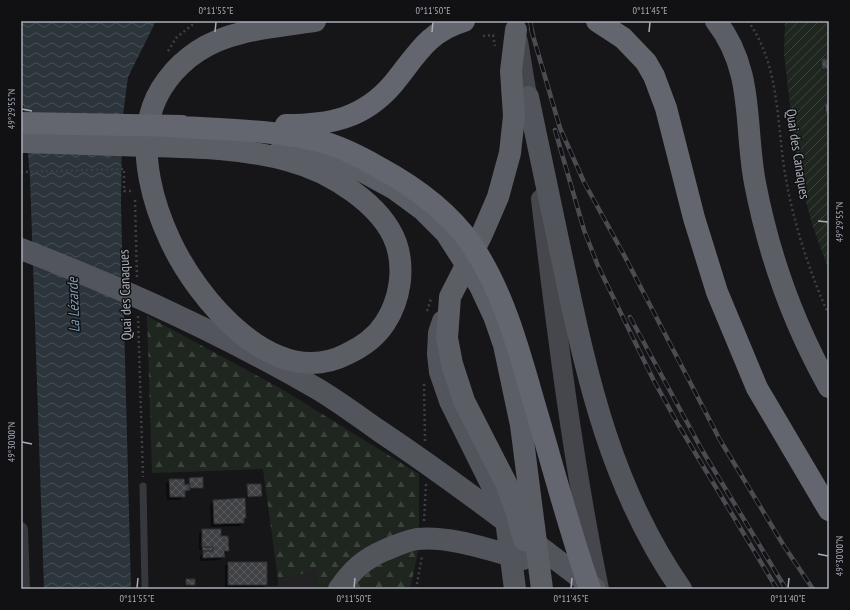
<svg xmlns="http://www.w3.org/2000/svg" width="850" height="610" font-family="'PT Sans Narrow',sans-serif">
  <style>
    .built { fill: #222225 }
    .forest { fill: url(#forest-firs) }
    .garden { fill: url(#garden-furrows) }
    .water { fill: url(#water-waves) }
    .shadow { fill: #0007 }
    .building { fill: url(#building-cross-hatch); stroke: #303034 }
    .lines { fill: none; stroke-linecap: round; stroke-linejoin: round }
    .path { stroke: #3d3f44; stroke-width: 2.5; stroke-dasharray: 2 3; stroke-linecap: butt }
    .service { stroke: #37383d; stroke-width: 7 }
    .minor { stroke: #37383d; stroke-width: 14 }
    .secondary { stroke: #45474d; stroke-width: 20 }
    .primary { stroke: #53555c; stroke-width: 22 }
    .trunk { stroke: #5b5e65; stroke-width: 22 }
    .motorway { stroke: #63666e; stroke-width: 22 }
    .rail-casing { stroke: #4a4c52; stroke-width: 4.5 }
    .rail { stroke: #111113; stroke-width: 3; stroke-dasharray: 9; stroke-linecap: butt }
    .ticks { fill: none; stroke: #a8adb8; stroke-width: 1.5 }
    .labels { text-anchor: middle; dominant-baseline: central; stroke-width: 3; stroke-linejoin: round; paint-order: stroke }
    .street-label { font-size: 14px; fill: #a8adb8; stroke: #111113 }
    .water-label { font-size: 15px; font-style: italic; fill: #7f9bb3; stroke: #111113 }
    .neatline { fill: none; stroke: #a8adb8; stroke-width: 1.5 }
    .ticks-label { font-size: 10px; text-anchor: middle; fill: #a8adb8 }
  </style>
  <defs>
    <pattern id="forest-firs" width="22" height="20" patternUnits="userSpaceOnUse"><rect width="22" height="20" fill="#1e261f"/><path d="M5 1l3.5 6h-7zM16 11l3.5 6h-7z" fill="#3c433d"/></pattern>
    <pattern id="garden-furrows" width="10" height="10" patternUnits="userSpaceOnUse"><rect width="10" height="10" fill="#1e261f"/><path d="M-1 1l2-2M0 10L10 0M9 11l2-2" fill="none" stroke="#3c433d"/></pattern>
    <pattern id="water-waves" width="16" height="10" patternUnits="userSpaceOnUse"><rect width="16" height="10" fill="#2c353c"/><path d="M0 5q4-4 8 0t8 0" fill="none" stroke="#485056"/></pattern>
    <pattern id="building-cross-hatch" width="8" height="8" patternUnits="userSpaceOnUse"><rect width="8" height="8" fill="#404145"/><path d="M0 0l8 8M0 8l8-8" fill="none" stroke="#595a5e"/></pattern>
  </defs>
  <rect width="100%" height="100%" fill="#161618"/>
  <!-- built -->
  <path class="built" d="M315,571L317,589H133L278,586V579Z"/>
  <!-- forest -->
  <path class="forest" d="M147,316L280,388L419,474V548L410,589H317L315,571L278,579L263,469L152,473Z"/>
  <!-- garden -->
  <path class="garden" d="M785,21H829V271L813,227L798,173L784,54Z"/>
  <!-- water -->
  <path class="water" d="M21,21H156L128,77L122,122L121,206L131,589H44L30,177L24,107L21,101Z"/>
  <!-- shadow -->
  <path class="shadow" d="M822,60L826,68L825,69L821,70Z
    M829,104V114H825L824,106Z
    M190,479L202,488L189,489L184,493L180,500H167L166,484L169,480L184,486L188,485Z
    M248,485L260,496L247,498Z
    M213,501L245,517L243,523L240,526L211,527L210,504Z
    M202,530L220,537L228,550L220,560L200,561V556L202,554V550H199V534Z
    M229,563L266,585L263,588H225V566Z
    M187,580L194,585L185,586Z"/>
  <!-- building -->
  <path class="building" d="M822,59H827L828,68L822,69Z
    M829,103V113L826,114L825,104Z
    M203,477V488H190L189,478Z
    M169,479H184L185,485L189,484L190,490L185,491V497H170Z
    M247,484H261L262,496L248,497Z
    M245,498L246,518H244V523L214,524L213,500Z
    M202,529H221V536H228L229,551H224L225,557L203,558V551H213V547H202Z
    M202,547H213V551H203Z
    M228,562H267V585H228Z
    M186,579H195V585H186Z"/>
  <g class="lines">
    <!-- path -->
    <path class="path" d="M748,21C781,67 776,125 786,179C793,221 811,277 829,315
      M483,36L493,35L495,46
      M168,51L176,38L197,21
      M21,161L22,172L124,169V191H134
      M135,200L137,279
      M21,274V268
      M427,311L431,299
      M138,316L143,477
      M424,384L425,441
      M424,521L426,484
      M416,589L422,556"/>
    <!-- service -->
    <path class="service" d="M143,486L145,589"/>
    <!-- minor -->
    <path class="minor" d="M21,529L23,589"/>
    <!-- secondary -->
    <path class="secondary" d="M518,41L530,114
      M541,199C556,328 573,462 599,589"/>
    <!-- primary -->
    <path class="primary" d="M528,97C540,154 552,211 564,268C588,383 613,491 681,589
      M21,249C123,288 222,334 316,388C338,401 358,416 378,430C453,480 524,535 595,589
      M443,321L439,333L438,354L440,372L450,401L505,512L515,589
      M339,589C352,570 364,559 385,550C395,546 406,541 417,539C452,536 489,550 523,559"/>
    <!-- trunk -->
    <path class="trunk" d="M716,21C755,71 744,126 755,183C769,256 793,323 829,387
      M516,30L511,71L514,116L510,153L498,197L482,234L450,297L447,338L452,364L464,401L506,483L516,510L524,540
      M21,142H25C66,143 106,145 147,146C195,147 244,148 290,161C329,171 382,204 396,243C405,269 400,300 385,323C376,337 362,347 347,354C274,392 197,299 170,240C153,204 140,156 150,116C156,90 175,66 198,51C231,29 277,27 315,21
      M282,147L314,152L351,165L393,188L423,210L446,233L480,286L494,316L504,345L521,425L542,589"/>
    <!-- motorway -->
    <path class="motorway" d="M597,21L623,38L646,62L654,76L666,108L694,218L717,292L757,388L829,510
      M21,123L182,126
      M286,125C329,125 363,119 393,84C416,56 427,32 464,21
      M167,126C217,130 270,129 319,141C340,146 361,157 380,168C415,187 449,212 472,245C504,293 519,350 535,406C553,467 569,529 590,589"/>
    <!-- rail casing -->
    <g class="rail-casing">
      <path id="rail" d="M530,21L533,35
        M531,29L560,128L584,182L624,255L720,440L784,546L813,589
        M555,130L584,230L598,266L653,379L679,426L777,589
        M630,317L702,450L786,589"/>
    </g>
    <!-- rail -->
    <use href="#rail" class="rail"/>
  </g>
  <!-- ticks -->
  <path class="ticks" d="M215,32L216,22M432,32L433,22M649,32L650,22M22,109L32,111M818,221L828,222M22,442L32,444M818,554L828,556M137,588L138,578M354,588L355,578M571,588L572,578M788,588L789,578"/>
  <g class="labels">
    <!-- street labels -->
    <g class="street-label">
      <text transform="translate(798 154) rotate(81)">Quai des Canaques</text>
      <text transform="translate(125 295) rotate(-92)">Quai des Canaques</text>
    </g>
    <!-- water labels -->
    <g class="water-label">
      <text transform="translate(73 305) rotate(-92)">La Lézarde</text>
    </g>
  </g>
  <!-- border -->
  <rect width="850" height="610" fill="none" stroke="#111113" stroke-width="44"/>
  <rect x="22" y="22" width="806" height="566" class="neatline"/>
  <g class="ticks-label">
    <text x="216" y="14">0°11'55"E</text>
    <text x="433" y="14">0°11'50"E</text>
    <text x="650" y="14">0°11'45"E</text>
    <text transform="translate(11 109) rotate(-90)" y="4">49°29'55"N</text>
    <text transform="translate(839 222) rotate(-90)" y="4">49°29'55"N</text>
    <text transform="translate(11 442) rotate(-90)" y="4">49°30'00"N</text>
    <text transform="translate(839 556) rotate(-90)" y="4">49°30'00"N</text>
    <text x="137" y="602">0°11'55"E</text>
    <text x="354" y="602">0°11'50"E</text>
    <text x="571" y="602">0°11'45"E</text>
    <text x="788" y="602">0°11'40"E</text>
  </g>
</svg>
